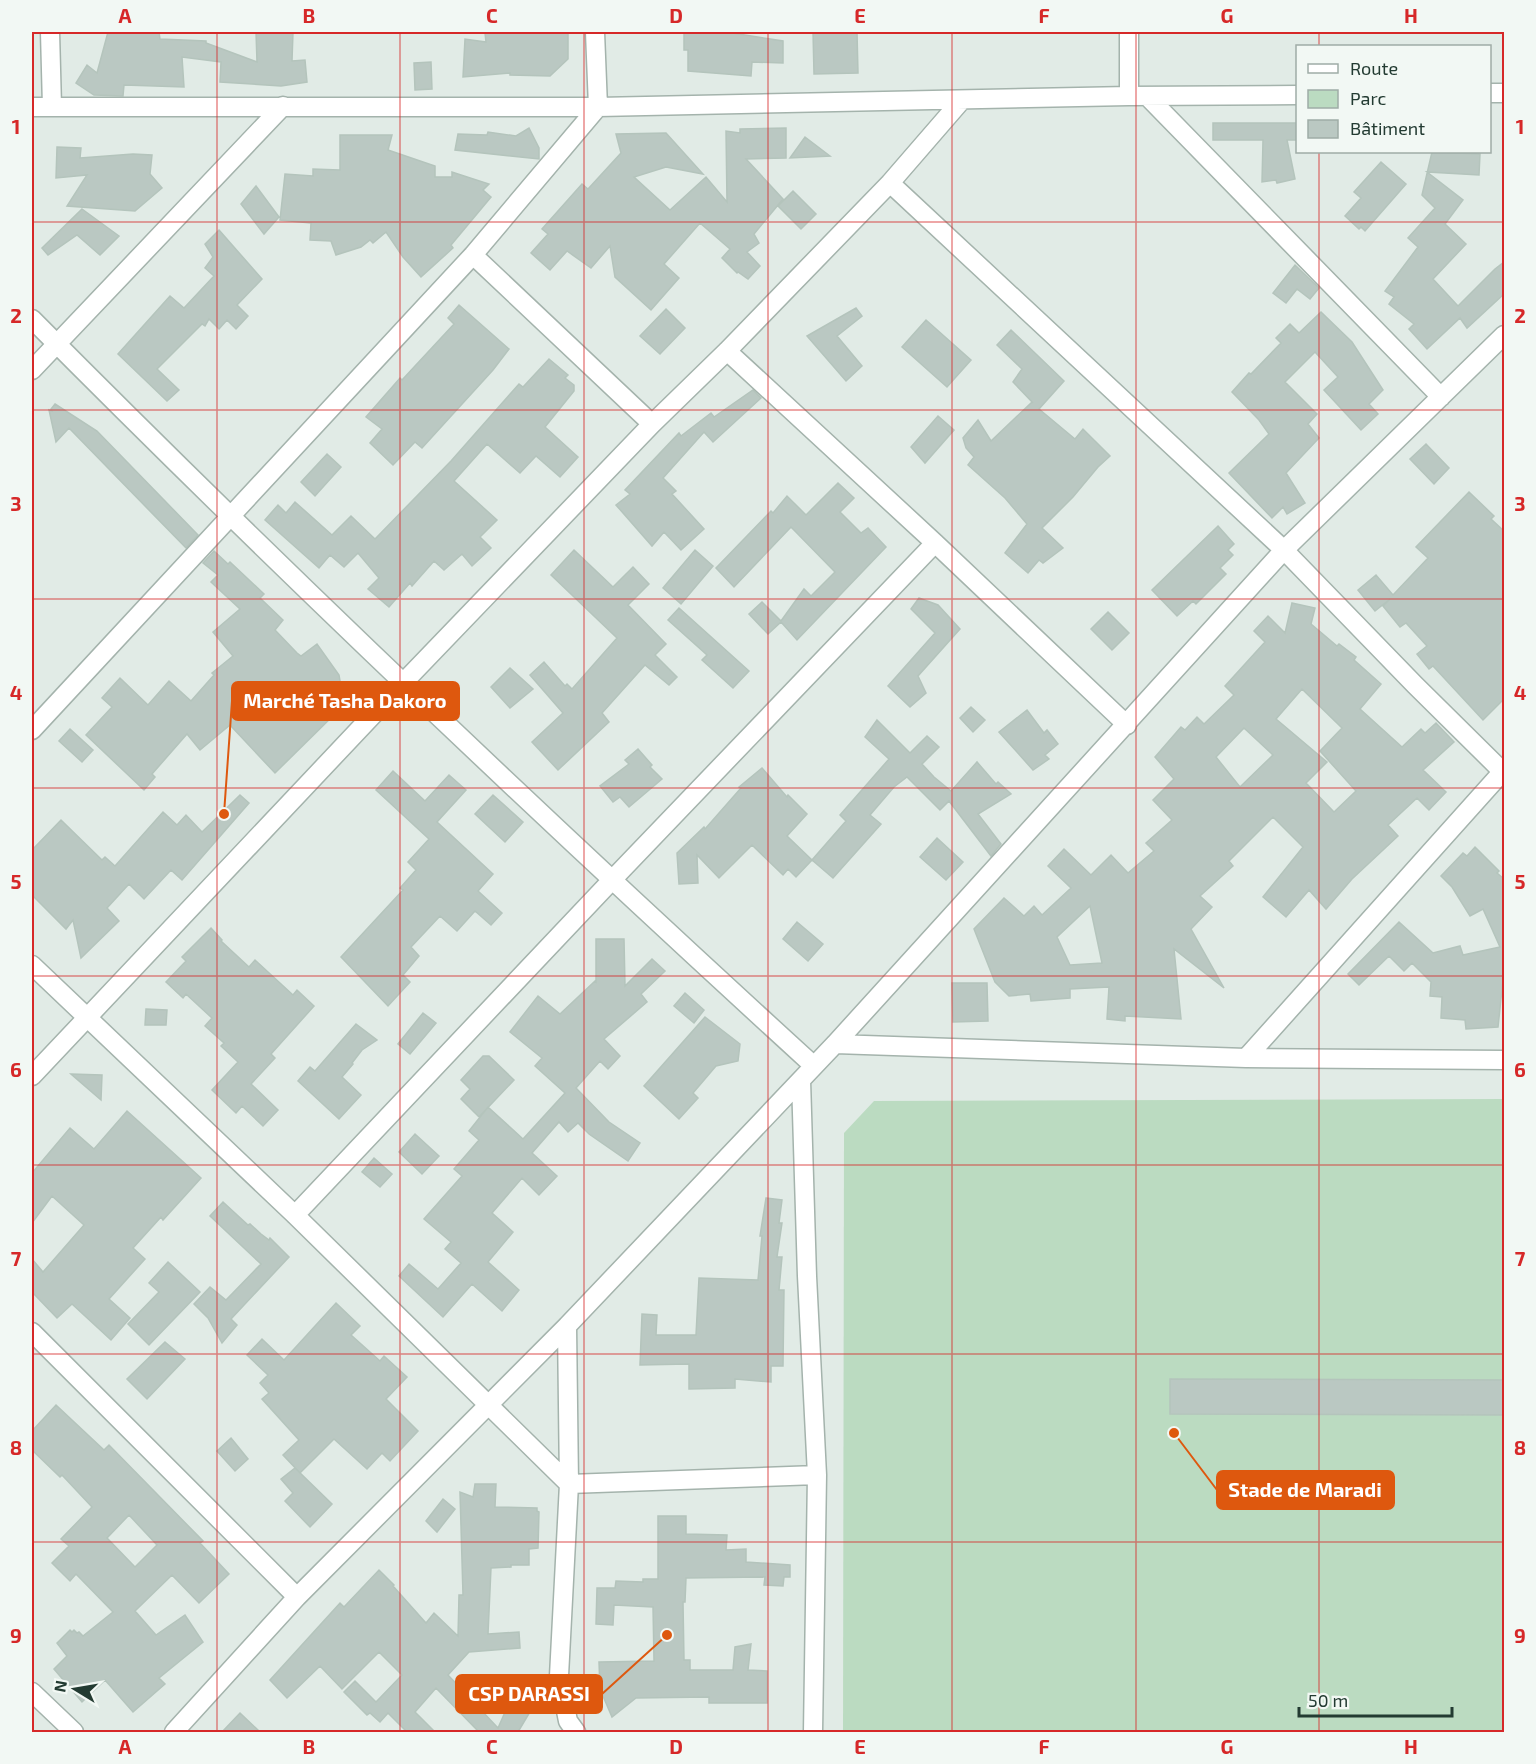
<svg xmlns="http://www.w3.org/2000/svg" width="1536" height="1764" font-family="'Exo 2',sans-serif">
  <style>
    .green { fill: #bbdbc1 }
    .building { fill: #bac8c2; stroke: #b4c4bc; stroke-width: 1.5; fill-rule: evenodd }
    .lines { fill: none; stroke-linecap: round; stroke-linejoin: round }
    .minor-casing { stroke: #a4b3ac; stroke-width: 21 }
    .minor { stroke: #fff; stroke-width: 18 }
    .grid { fill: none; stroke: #d62828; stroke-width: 1.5; stroke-opacity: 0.55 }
    .leader { fill: none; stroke: #de580e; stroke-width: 2 }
    .callout-dot { fill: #de580e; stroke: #f2f8f4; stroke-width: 2 }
    .callout { fill: #de580e; stroke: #de580e; stroke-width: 2 }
    .callout-label { font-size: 20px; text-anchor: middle; font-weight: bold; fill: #fff }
    .neatline { fill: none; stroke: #d62828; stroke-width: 2 }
    .grid-label { font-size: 20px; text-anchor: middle; font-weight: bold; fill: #d62828 }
  </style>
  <rect width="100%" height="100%" fill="#e1ebe6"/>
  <!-- green -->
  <path class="green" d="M1504,1099V1732H843L844,1133L874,1101Z"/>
  <!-- building -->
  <path class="building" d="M108,32H159L160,39L206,41V43L257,62L256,32H293L292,61L305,60L307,82L281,86L220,82L221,62L182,57L184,87L124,85L123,96L94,95L76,83L87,65L97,73Z
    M503,32H568V59L550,76L510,75V73L463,77L465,39L486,42L485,33Z
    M684,32H726L783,41V63L752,62L751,76L688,71V50H684Z
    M813,32H857L858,73L814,74Z
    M431,62L432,89L415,90L414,63Z
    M1213,123H1298V140H1287L1295,179L1277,183L1276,180L1262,182L1263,140H1213Z
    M529,128L539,148V159L455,150L458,134L487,135L488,132L516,136Z
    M786,128V158L746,159L783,199L754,234L759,243L747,252L760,266L748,279L738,272L737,273L722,258L730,249L700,223L664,264L679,278L651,310L615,277L610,246L591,268L567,251L550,270L531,253L548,234L542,229L582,184L588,189L621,153L616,134L666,133L703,174L666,167L634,177L670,210L706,177L727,202L726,131L740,133V129Z
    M340,135H392L388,150L435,166V177H452V172L489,184L483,190L491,197L451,245L453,248L421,277L403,257L386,232L373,243L370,240L361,247L336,255L331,241L310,240L311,223L280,220L285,174L313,176V169L340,170Z
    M805,137L830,156L790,158Z
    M57,147L81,148L80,158L133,154L152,155L150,174L162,188L135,211L67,206L87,175L56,178Z
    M1432,152L1480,154L1479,175L1427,172L1463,200L1445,224L1466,244L1433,279L1458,306L1495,269L1504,262V294L1467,328L1460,318L1427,349L1409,329L1414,324L1389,304L1394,297L1385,291L1418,247L1408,238L1435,208L1422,195Z
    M1381,162L1406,184L1365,231L1361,227L1359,229L1345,216L1361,198L1354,192Z
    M256,186L279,217L264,234L241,204Z
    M793,191L816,214L801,229L778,206Z
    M82,209L119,236L100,255L77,235L48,255L42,248Z
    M219,230L262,279L237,305L248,316L236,329L227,320L219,329L209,319L205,326L202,324L157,369L179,390L167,401L118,354L170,296L184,308L214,276L205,268L213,257L205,244Z
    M1295,265L1319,288L1310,299L1297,289L1286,303L1273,293Z
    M459,305L509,349L493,370L422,448L415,442L393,465L370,443L382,429L366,417L400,378L402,380L454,324L448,318Z
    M856,308L862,316L837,336L862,366L846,381L807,336Z
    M666,309L685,328L660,354L640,336Z
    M1321,312L1352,342L1383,390L1369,404L1378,414L1361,430L1324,390L1338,377L1315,352L1285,382L1317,414L1308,424L1319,438L1286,473L1305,503L1287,514L1283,507L1272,518L1229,473L1269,434L1259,420L1232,392L1249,373L1251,374L1281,343L1276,338L1290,324L1299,333Z
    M926,320L971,360L947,387L902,347Z
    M1011,330L1064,381L1039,409L1075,439L1083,429L1110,456L1098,467L1073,497L1042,528L1063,548L1043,563L1039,560L1028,573L1005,553L1027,524L1005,498L968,465L974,457L966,448L963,438L978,420L991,441L1032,402L1033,403L1013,382L1022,369L997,345Z
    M549,359L568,375L565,378L574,385V391L545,427L578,457L560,477L536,456L520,473L487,444L454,481L497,520L480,537L491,548L472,566L462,554L444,570L434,561L412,586L410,583L389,607L368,589L379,578L358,553L344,567L330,555L319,568L265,520L278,505L286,513L295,502L332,535L351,516L375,539L451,461L519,384L523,387Z
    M753,390L761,398L713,442L704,432L663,478L676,491L672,494L704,529L681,550L664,532L652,546L616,505L630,494L625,490L679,433L681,436L711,413L714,417Z
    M55,404L97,431L198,535L186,548L69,428L56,442L49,410L52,411L51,409Z
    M938,416L954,430L925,463L911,447Z
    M1426,444L1449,468L1434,484L1410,459Z
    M327,454L341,467L315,496L301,482Z
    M838,483L854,498L840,512L861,533L868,528L886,547L797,640L781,622L768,634L749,614L762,602L781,621L804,589L811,596L835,572L791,527L734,587L716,568L771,511L773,513L787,496L806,515Z
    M1469,492L1494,516L1491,519L1504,531V699L1483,720L1433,666L1429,669L1417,654L1427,646L1406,623L1400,627L1383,606L1390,599L1375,611L1358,590L1376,575L1393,595L1428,558L1416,547Z
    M1218,526L1234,544L1228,550L1233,555L1220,568L1226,574L1196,604L1193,601L1177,616L1152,590Z
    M574,550L613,587L633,567L649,584L628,605L666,644L655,655L677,677L669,685L645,665L602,713L609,722L558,770L532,742L563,713L530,675L544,662L565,686L567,684L572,689L617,638L551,575Z
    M695,550L713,566L681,604L663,588Z
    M214,551L228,564L230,562L264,594L260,598L283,620L275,630L297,653L301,656L317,644L339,675L344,705L275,773L230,725L200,750L187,734L152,774L155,777L144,790L86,735L112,707L102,698L120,678L148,705L169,681L191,701L214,675L212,673L233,656L213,632L240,609L211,582L218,575L203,563Z
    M919,598L938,605L960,629L918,676L926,693L910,707L888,686L935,633L911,609Z
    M1292,603L1315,608L1311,624L1337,646L1339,644L1356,657L1354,660L1381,684L1360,709L1402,747L1421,729L1425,733L1436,723L1454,742L1423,770L1446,792L1429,810L1417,798L1388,825L1398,836L1352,879L1326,909L1309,890L1286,917L1263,897L1303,847L1273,817L1229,861L1233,866L1200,896L1212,907L1191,929L1224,988L1174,949L1181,1019L1125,1016V1021L1107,1019L1109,987L1070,989V998L1031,1001L1030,994L1009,996L995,982L974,929L1004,898L1024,916L1034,906L1042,915L1071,888L1048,866L1064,849L1091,875L1111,855L1128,873L1154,851L1146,843L1172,820L1153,800L1174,779L1155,757L1181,727L1185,730L1197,717L1204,724L1234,695L1225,686L1265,642L1254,631L1268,616L1285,633ZM1302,689L1342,728L1320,751L1356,791L1334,812L1306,783L1327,762L1276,719ZM1244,728L1273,755L1240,787L1216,757ZM1090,906L1102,963L1070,965L1057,937Z
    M679,608L749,671L733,688L702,660L707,655L668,620Z
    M1108,612L1129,633L1112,650L1091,629Z
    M510,668L533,689L510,708L491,687Z
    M971,707L985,720L973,732L960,718Z
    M1027,710L1044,733L1047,730L1058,744L1045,755L1049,759L1033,770L999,732Z
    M877,720L910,753L927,736L939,747L922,764L934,777L951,791L977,762L996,784L998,782L1011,794L978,814L1001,844L991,856L949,801L940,810L907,777L894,787L870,815L881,824L833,878L812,860L846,821L840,815L889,759L865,737Z
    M70,729L93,750L82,762L59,741Z
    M638,749L652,765L650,767L662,779L629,807L620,797L613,802L600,786L629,764L625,760Z
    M762,768L787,797L788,795L807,814L787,836L812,860L796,877L788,869L783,875L752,845L719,878L697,855L698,883L679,884L677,853L704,827L705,829L741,788L739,787Z
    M393,771L425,801L449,775L466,790L437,822L493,874L478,891L502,913L491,925L475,911L457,931L440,916L411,947L419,956L403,975L410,982L388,1006L341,957L403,890L400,888L416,870L408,862L429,839L376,790Z
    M240,795L249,803L182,880L171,870L144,899L129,884L107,908L119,921L81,958L73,920L66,929L32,895V850L61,820L102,860L105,857L115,866L163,812L177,825L186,815L202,832Z
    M493,795L523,822L505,842L475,814Z
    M937,838L963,862L946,880L920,857Z
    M1475,847L1499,871L1497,873L1504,879V980H1503L1498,1027L1466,1029L1465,1020L1441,1018L1442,997L1430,996L1431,982L1412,963L1404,971L1389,956L1359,985L1348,974L1399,922L1433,953L1460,946L1463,955L1500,947L1483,909L1470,916L1452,887L1441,876L1463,853L1467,856Z
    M797,922L823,944L808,961L783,939Z
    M211,928L222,940L221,941L249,967L255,960L293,995L297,990L314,1006L271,1054L275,1058L251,1084L278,1110L263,1126L242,1106L236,1113L212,1090L238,1062L221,1046L224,1043L205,1026L212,1018L186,994L183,998L166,982L186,961L182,957Z
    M596,939H624L625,986L652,959L665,971L641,994L647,1002L604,1039L620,1056L608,1069L600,1061L576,1088L609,1122L640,1143L628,1161L589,1134L578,1123L568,1132L559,1122L532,1153L557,1176L539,1195L522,1178L492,1213L513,1232L488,1262L519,1290L502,1311L472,1284L443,1317L399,1276L409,1264L438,1289L461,1263L445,1249L451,1242L424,1219L462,1176L454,1169L479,1140L469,1131L488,1107L523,1139L565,1093L535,1066L542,1058L510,1032L538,996L560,1014L595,981L596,982Z
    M952,983H987L988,1021L953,1022Z
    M685,993L704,1010L694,1023L674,1006Z
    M146,1009L167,1010L166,1025H145Z
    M423,1013L436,1023L410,1054L398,1044Z
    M705,1017L740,1044L738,1061L716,1066L693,1093L698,1098L679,1119L644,1086Z
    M356,1024L377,1040L362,1050L352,1063L353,1064L342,1077L361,1095L339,1119L298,1081L310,1067L315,1071Z
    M483,1056H489L514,1080L479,1117L461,1099L470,1089L461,1080Z
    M71,1074L102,1075L101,1100Z
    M127,1111L201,1178L163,1220L161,1217L133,1248L145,1259L109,1299L130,1318L111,1340L72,1304L57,1318L32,1292V1259L43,1272L84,1225L52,1196L32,1223V1173L70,1128L94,1149Z
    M415,1134L439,1156L422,1174L399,1152Z
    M374,1158L392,1174L380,1187L362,1172Z
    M766,1198L782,1200L779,1223H782L777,1257H782L779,1290H784L783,1366H771V1382L735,1379V1388L689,1389V1364L640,1365L642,1314L657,1315L656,1335H696L699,1278L758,1280L762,1236H760Z
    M223,1202L248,1225L250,1224L261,1234L269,1240L270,1238L289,1257L231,1319L237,1325L222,1343L208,1318L194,1304L210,1287L226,1300L261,1264L210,1216Z
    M168,1262L200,1292L149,1345L128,1324L159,1292L149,1283Z
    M336,1303L360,1326L351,1335L380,1361L384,1356L407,1377L386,1399L418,1431L390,1461L382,1453L367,1469L334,1439L300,1473L283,1455L299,1440L262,1399L269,1393L260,1383L268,1375L247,1355L262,1339L284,1360Z
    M165,1342L185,1359L147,1399L127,1379Z
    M1170,1379L1504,1380V1415L1170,1414Z
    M56,1405L104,1450L109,1445L203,1541L200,1543L229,1574L199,1603L172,1575L135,1611L156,1635L185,1615L203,1642L159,1678L165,1684L133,1712L105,1680L82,1702L54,1669L67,1656L57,1643L70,1630L72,1632L74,1630L77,1633L79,1632L83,1636L113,1612L76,1574L70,1581L52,1563L69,1546L61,1539L92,1507L62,1475L60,1477L32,1450V1431ZM129,1515L157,1545L135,1567L107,1538Z
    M231,1438L248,1459L235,1471L217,1451Z
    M295,1468L332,1504L310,1527L285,1501L293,1493L281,1479Z
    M475,1484H496L495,1507L537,1508V1511L539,1512L538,1548L529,1549V1565H511V1567L491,1568L488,1634L519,1632L520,1648L469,1652L448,1675L498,1728L517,1685L540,1695L518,1732H479L436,1688L415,1712L435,1732H407L388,1713L380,1722L370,1713L367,1715L344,1692L355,1681L376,1702L402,1675L379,1652L342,1689L320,1666L287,1698L270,1680L340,1603L344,1607L379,1570L394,1585L393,1586L426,1623L434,1613L458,1636L459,1595H463L460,1492L473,1497Z
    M443,1499L455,1509L437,1532L426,1521Z
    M658,1516H686V1534L727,1535L726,1550L746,1549V1562L790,1565V1577H784L783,1586L764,1585L765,1577L686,1578L685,1602H683L684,1660H690V1670H733L735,1647L751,1644L748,1670L767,1671V1703H709V1697L636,1698L612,1717L600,1689L599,1662L654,1661L653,1607L614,1605L613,1625L596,1624L597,1588H615L616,1581L643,1582V1579H658Z
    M240,1713L260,1732H222Z"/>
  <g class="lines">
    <!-- minor casing -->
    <g class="minor-casing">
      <path id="minor" d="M50,32L52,107
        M1129,32V96
        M1490,93H1504
        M1147,96L1441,397
        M32,107H598L1129,96L1298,95
        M890,183L1284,550L1415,685L1503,772
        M473,255L652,424
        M32,319C286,575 548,823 814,1066
        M727,351L935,543L1127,725
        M32,370L283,106
        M32,730L473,255L598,107L595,32
        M32,965L295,1215L569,1484L817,1475
        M835,1044L1246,1058L1504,1060
        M1246,1058L1504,770
        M32,1076L403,683L652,424L727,351L890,183L961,101
        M801,1080L807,1276L817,1475L813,1732
        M295,1215L611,881L935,543
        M567,1326L569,1484L559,1676L568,1721L576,1732
        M32,1332L297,1597
        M32,1692L74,1732
        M174,1732L297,1597L567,1326L835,1044L1284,550L1504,335"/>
    </g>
    <!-- minor -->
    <use href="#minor" class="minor"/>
  </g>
  <!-- grid -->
  <path class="grid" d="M217,32V1732M400,32V1732M584,32V1732M768,32V1732M952,32V1732M1136,32V1732M1319,32V46M1319,152V1732M32,222H1504M32,410H1504M32,599H1504M32,788H1504M32,976H1504M32,1165H1504M32,1354H1504M32,1542H1504"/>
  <!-- callouts -->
  <path class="leader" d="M224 814L232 701M1174 1433L1217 1490M667 1635L602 1694"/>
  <g class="callout-dot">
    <circle cx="224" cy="814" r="6"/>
    <circle cx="1174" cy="1433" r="6"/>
    <circle cx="667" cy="1635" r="6"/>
  </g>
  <g class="callout">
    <rect x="232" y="682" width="227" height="38" rx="6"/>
    <rect x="1217" y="1471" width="177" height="38" rx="6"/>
    <rect x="456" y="1675" width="146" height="38" rx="6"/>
  </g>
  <g class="callout-label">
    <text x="345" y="708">Marché Tasha Dakoro</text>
    <text x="1305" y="1497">Stade de Maradi</text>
    <text x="529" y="1701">CSP DARASSI</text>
  </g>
  <!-- border -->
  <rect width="1536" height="1764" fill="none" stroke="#f2f8f4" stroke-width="66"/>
  <!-- legend -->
  <rect x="1296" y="45" width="195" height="108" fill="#f2f8f4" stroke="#9faca6" stroke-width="1.5"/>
  <rect x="1308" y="64" width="30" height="9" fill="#ffffff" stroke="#9faca6" stroke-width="1.5"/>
  <text x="1350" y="75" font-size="18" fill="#233b32">Route</text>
  <rect x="1308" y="90" width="30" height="18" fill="#bbdbc1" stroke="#9faca6" stroke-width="1.5"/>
  <text x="1350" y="105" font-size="18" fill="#233b32">Parc</text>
  <rect x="1308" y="120" width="30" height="18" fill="#bac8c2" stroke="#9faca6" stroke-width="1.5"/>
  <text x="1350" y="135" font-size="18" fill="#233b32">Bâtiment</text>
  <!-- north arrow -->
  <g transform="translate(75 1689) rotate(281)" stroke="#f2f8f4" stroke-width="4.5" paint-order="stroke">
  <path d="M0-4.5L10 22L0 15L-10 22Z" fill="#233b32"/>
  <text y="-9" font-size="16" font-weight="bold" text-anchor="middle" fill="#233b32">N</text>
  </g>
  <!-- scale -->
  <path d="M1299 1707v9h153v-9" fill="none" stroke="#233b32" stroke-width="3"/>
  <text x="1308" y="1707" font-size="18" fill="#233b32" stroke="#f2f8f4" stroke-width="4.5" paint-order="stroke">50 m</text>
  <rect x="33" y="33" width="1470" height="1698" class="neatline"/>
  <g class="grid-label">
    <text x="125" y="23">A</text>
    <text x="309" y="23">B</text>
    <text x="492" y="23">C</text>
    <text x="676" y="23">D</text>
    <text x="860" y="23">E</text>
    <text x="1044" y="23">F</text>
    <text x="1227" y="23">G</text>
    <text x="1411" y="23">H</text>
    <text x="16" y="134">1</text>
    <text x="1520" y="134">1</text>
    <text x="16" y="323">2</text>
    <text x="1520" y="323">2</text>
    <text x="16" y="511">3</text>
    <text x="1520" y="511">3</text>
    <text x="16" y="700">4</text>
    <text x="1520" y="700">4</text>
    <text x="16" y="889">5</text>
    <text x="1520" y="889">5</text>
    <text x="16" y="1077">6</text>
    <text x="1520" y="1077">6</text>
    <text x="16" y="1266">7</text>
    <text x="1520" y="1266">7</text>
    <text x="16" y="1455">8</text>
    <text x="1520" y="1455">8</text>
    <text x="16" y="1643">9</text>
    <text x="1520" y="1643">9</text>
    <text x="125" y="1754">A</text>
    <text x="309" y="1754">B</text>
    <text x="492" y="1754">C</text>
    <text x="676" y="1754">D</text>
    <text x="860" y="1754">E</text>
    <text x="1044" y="1754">F</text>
    <text x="1227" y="1754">G</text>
    <text x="1411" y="1754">H</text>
  </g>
</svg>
